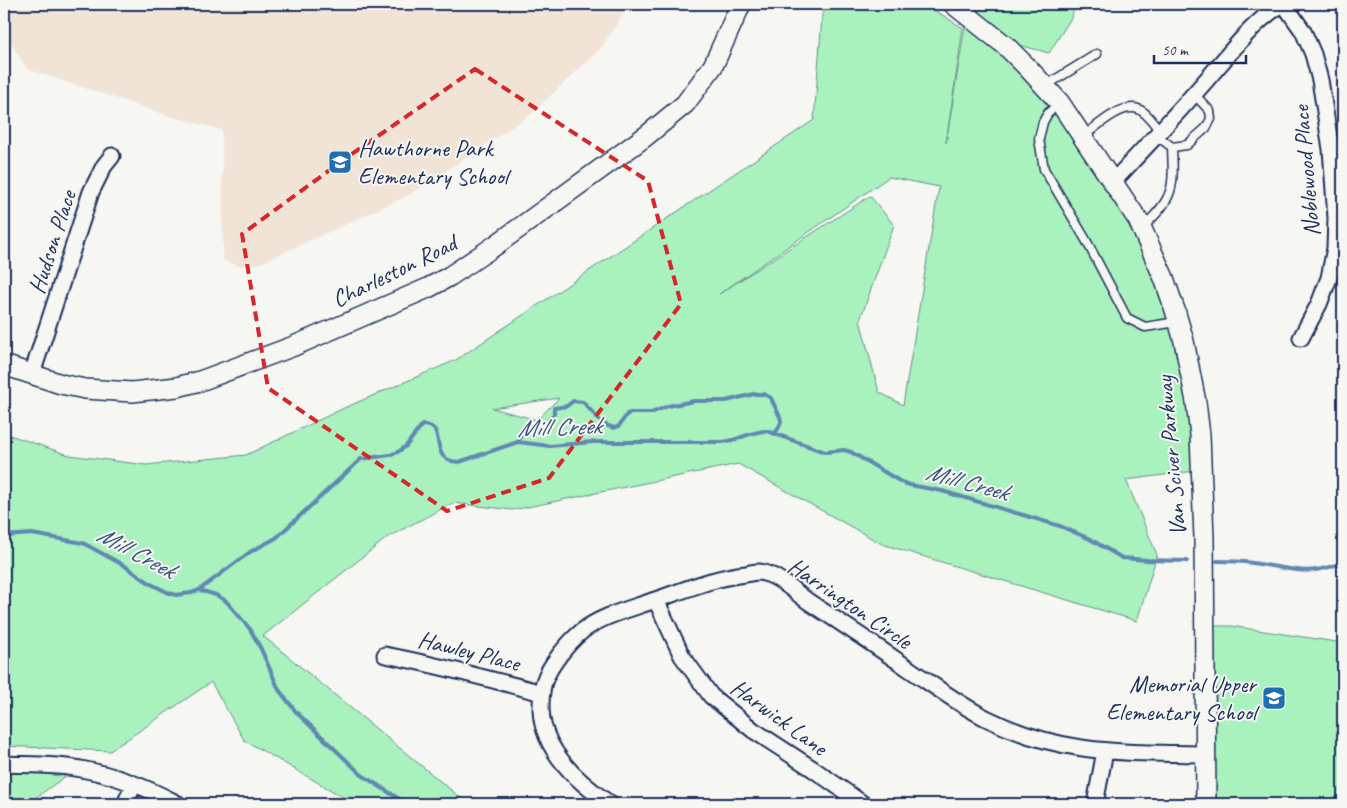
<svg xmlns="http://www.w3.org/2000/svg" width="1347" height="808" font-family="Caveat,sans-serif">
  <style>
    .built { fill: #f1e3d6 }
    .green { fill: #a9f1bd; stroke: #62908e; fill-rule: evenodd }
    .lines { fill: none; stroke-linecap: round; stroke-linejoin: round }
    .stream { stroke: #6088b3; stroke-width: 4 }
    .service-casing { stroke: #1b2f5e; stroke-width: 11 }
    .minor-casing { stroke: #1b2f5e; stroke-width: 19 }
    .tertiary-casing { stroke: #1b2f5e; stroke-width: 22 }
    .service { stroke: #f6f6f2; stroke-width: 8 }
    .minor { stroke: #f6f6f2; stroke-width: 15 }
    .tertiary { stroke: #f6f6f2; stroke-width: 19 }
    .marked { fill: none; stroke: #d62828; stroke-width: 4; stroke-dasharray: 10 6; stroke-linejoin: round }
    .labels { text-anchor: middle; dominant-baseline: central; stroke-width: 4; stroke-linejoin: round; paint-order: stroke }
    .poi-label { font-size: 24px; fill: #1b2f5e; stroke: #f6f6f2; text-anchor: start }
    .street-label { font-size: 24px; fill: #1b2f5e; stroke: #f6f6f2 }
    .water-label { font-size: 25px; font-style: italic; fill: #385482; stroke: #f6f6f2 }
  </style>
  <rect width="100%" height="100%" fill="#f6f6f2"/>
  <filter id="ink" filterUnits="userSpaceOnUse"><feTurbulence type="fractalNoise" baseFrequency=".02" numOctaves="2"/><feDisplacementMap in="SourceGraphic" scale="10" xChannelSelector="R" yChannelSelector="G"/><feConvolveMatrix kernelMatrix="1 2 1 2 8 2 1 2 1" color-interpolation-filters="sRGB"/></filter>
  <g filter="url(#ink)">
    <!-- built -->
    <path class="built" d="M6,4H630L601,48L530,115L409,195L261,263L240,266L223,260L222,130L170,116L27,69L7,37Z"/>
    <!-- green -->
    <path class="green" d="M823,4H925L963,28L946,143L967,14L1120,185L1197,398L1202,470L1126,480L1157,555L1137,621L882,544L738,464L513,510L453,503L388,537L263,636L468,804H355L244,740L211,682L110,751L4,746V433L69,455L146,465L246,455L344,408L456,360L814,120ZM889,177L939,187L903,405L879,392L860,320L894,225L870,196L719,294ZM559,398L537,420L492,408Z
      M969,4H1076L1071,18L1049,53L1019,45Z
      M4,69L10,107L4,159Z
      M1204,626H1231L1343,643V804H1206Z
      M4,771L70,773L27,804H4Z"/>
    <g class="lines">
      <!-- stream -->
      <path class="stream" d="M518,442L524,430L540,429L554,414V408L567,406L573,401L583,402L603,424L614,428L619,426L627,414L631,413H651L668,406L694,401H726L754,394H764L771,398C773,404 782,418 781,422C780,426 777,430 775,434
        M4,536L32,534L83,543L125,566L151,584L167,592L176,595L191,593L199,590L250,552L276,538L361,459L390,455L398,452L406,446L422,425C450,424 425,461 459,462L518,442L550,446L592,442H722C738,441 750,431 767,431L825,452L844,450L851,452L901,482L910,485L942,491L1060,526L1090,539L1122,558L1147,560L1187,561
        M1217,561C1231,561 1245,561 1259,564C1293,569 1310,577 1343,562
        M199,590L216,595L226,601L250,629L261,649L279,690L297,713L362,775L407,804"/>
      <!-- service casing -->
      <g class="service-casing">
        <path id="service" d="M1045,86L1097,54
          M1060,103L1048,113L1043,122L1039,139L1044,169L1086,240L1127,318L1145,327L1177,322
          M1156,135L1172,147L1187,145L1206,128L1211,119L1210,111L1194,94
          M1084,136C1096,127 1121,103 1138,109C1147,112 1154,124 1160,131
          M1143,227C1174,198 1174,189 1172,147"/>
      </g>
      <!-- minor casing -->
      <g class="minor-casing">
        <path id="minor" d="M1284,4L1303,31L1313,54L1320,80L1331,149L1336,218L1335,248L1329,278L1319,304L1301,338
          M1113,182C1145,147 1178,113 1209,77C1232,51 1252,23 1282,4
          M32,374L91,192L104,166L112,156
          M656,600L682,656L711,696L753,730L813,769L863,804
          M385,655C438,665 490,679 542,693
          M4,764C29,765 56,764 81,769C115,775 148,788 178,804
          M125,804L134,784
          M610,804C579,783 542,751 541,709C541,700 541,691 544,682C549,666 568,643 581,632C602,615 631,609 655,600C685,590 715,577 746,574C750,573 755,572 759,572C778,574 794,592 809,602C846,626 882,650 918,675C940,690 962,706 986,718C1062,756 1125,752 1206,754
          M1095,804L1105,751"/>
      </g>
      <!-- tertiary casing -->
      <g class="tertiary-casing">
        <path id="tertiary" d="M953,4L1006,46L1028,68L1060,103L1138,220L1164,278L1175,310L1184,341L1196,402L1200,435L1204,538L1206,804
          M4,365L61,384L85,389L132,392L177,387L200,381L294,346L428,288L450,276L493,247L646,136L685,104L713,66L741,4"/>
      </g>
      <!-- service -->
      <use href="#service" class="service"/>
      <!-- minor -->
      <use href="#minor" class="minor"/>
      <!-- tertiary -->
      <use href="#tertiary" class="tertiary"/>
    </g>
  </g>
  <!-- marked area -->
  <path class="marked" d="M475,69L648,181L681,304L549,478L447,511L268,388L242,234L349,156Z"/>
  <!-- icons -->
  <defs>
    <g id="school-square" transform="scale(1.25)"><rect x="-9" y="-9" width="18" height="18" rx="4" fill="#1f6fb2" stroke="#f6f6f2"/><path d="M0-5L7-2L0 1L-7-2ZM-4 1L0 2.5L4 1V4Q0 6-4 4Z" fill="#fff"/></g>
  </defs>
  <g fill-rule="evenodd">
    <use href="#school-square" x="340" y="162"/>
    <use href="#school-square" x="1274" y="698"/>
  </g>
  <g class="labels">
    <!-- poi labels -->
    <g class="poi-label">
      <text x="358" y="148">Hawthorne Park<tspan x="358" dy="28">Elementary School</tspan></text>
      <text x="1256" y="684" text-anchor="end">Memorial Upper<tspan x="1256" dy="28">Elementary School</tspan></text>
    </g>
    <!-- street labels -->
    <g class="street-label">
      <text transform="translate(1306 171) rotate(-95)">Noblewood Place</text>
      <text transform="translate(52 242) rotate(-72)">Hudson Place</text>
      <text transform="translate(394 271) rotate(-26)">Charleston Road</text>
      <text transform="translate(1171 456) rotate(-95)">Van Sciver Parkway</text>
      <text transform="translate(850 603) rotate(34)">Harrington Circle</text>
      <text transform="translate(469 651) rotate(14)">Hawley Place</text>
      <text transform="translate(779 717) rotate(36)">Harwick Lane</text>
    </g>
    <!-- water labels -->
    <g class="water-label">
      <text transform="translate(559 427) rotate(-2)">Mill Creek</text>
      <text transform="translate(967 482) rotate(15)">Mill Creek</text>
      <text transform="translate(136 552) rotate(28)">Mill Creek</text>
    </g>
  </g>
  <!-- margin -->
  <rect width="1347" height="808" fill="none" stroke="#f6f6f2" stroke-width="20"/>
  <rect x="10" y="10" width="1327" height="788" fill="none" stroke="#1b2f5e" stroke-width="2" filter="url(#ink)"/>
  <!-- scale -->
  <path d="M1154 55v8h92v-8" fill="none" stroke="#1b2f5e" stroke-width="2.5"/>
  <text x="1162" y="55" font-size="15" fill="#1b2f5e" stroke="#f6f6f2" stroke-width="4" paint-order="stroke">50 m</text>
</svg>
